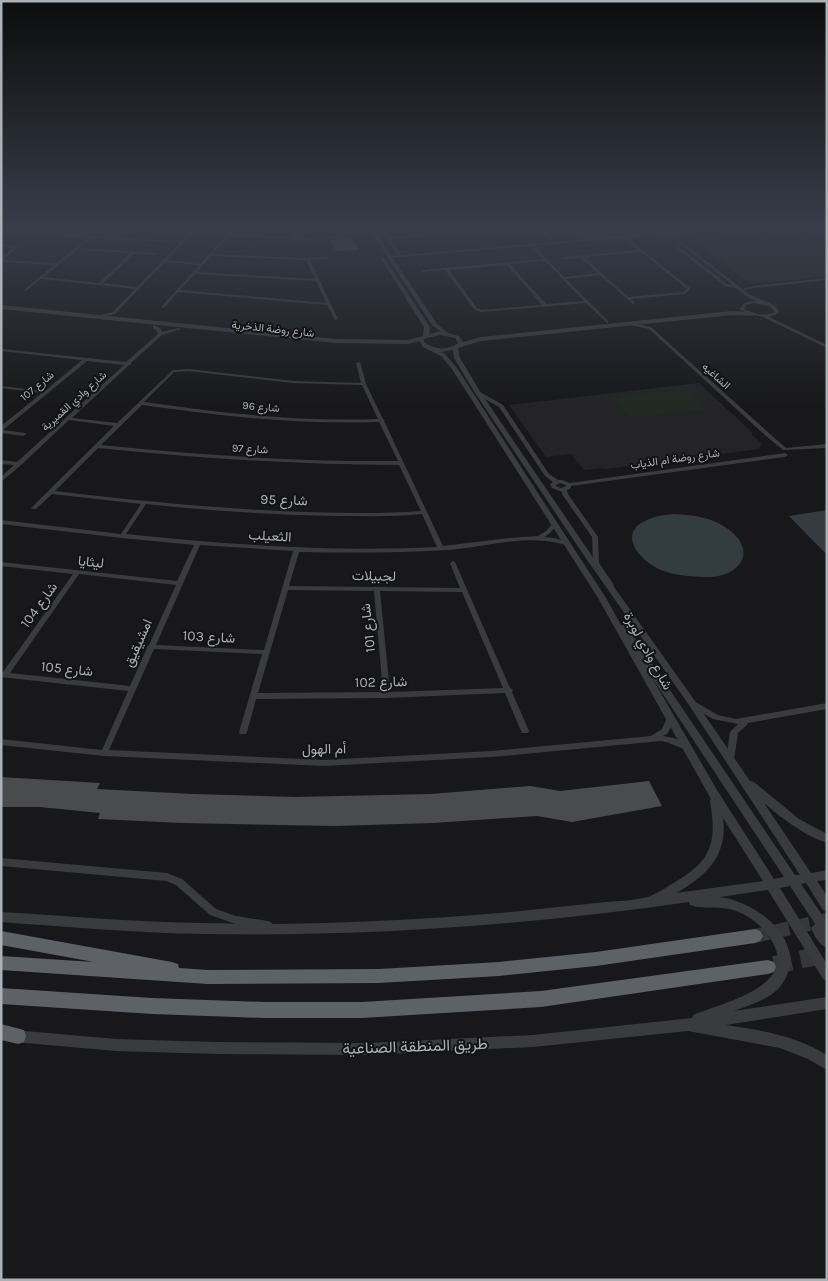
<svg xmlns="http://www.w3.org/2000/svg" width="828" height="1281" font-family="Karla,Vazirmatn,sans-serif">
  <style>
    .built { fill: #242426 }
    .green { fill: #222922 }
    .water { fill: #333d41 }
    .building { fill: #4a4b4e }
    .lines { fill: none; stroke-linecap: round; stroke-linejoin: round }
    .trunk-tunnel-far1 { stroke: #36373a; stroke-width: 14; stroke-dasharray: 14 7; stroke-linecap: butt }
    .trunk-tunnel { stroke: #36373a; stroke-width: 18; stroke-dasharray: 18 9; stroke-linecap: butt }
    .minor { fill: #393b3e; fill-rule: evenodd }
    .tertiary { fill: #393b3e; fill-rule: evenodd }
    .trunk { fill: #5e6166; fill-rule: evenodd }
    .labels { text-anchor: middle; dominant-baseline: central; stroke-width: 4; stroke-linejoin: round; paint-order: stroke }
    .far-street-label { font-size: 11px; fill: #acb1b8; stroke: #131315 }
    .street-label { font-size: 14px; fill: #acb1b8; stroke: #131315 }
    .near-street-label { font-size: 16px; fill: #acb1b8; stroke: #131315 }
  </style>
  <rect width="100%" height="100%" fill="#18181a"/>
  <!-- built -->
  <path class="built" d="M31,227H130L119,237L39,233L42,230L27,229Z
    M544,227H641L650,234L574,241L571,238L560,239Z
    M699,383L753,433L751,434L762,444L759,449L605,469L604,468L584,470L571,454L546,457L509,405Z"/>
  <!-- green -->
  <path class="green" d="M784,227L792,228L827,247V276L752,284L685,236Z
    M687,390L706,409L630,418L613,398Z"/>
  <!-- water -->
  <path class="water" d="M827,510V555L789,516Z
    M674,514C693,515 712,517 728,529C757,550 742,575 710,577C693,577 677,576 661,570C642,562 616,535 645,521C654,516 664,515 674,514Z"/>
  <!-- building -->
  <path class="building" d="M346,238H352L359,250L336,251L330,241Z
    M1,777L100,783L97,789L193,794L295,797L431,794L530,786L560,791L649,781L662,806L572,822L537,816L433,823L335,826L182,823L98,819L100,813L40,807H1Z"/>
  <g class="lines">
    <!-- trunk-tunnel-far1 -->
    <path class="trunk-tunnel-far1" d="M755,936L827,920"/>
    <!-- trunk-tunnel -->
    <path class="trunk-tunnel" d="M774,965L827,954"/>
    <!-- minor -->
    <path class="minor" d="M195,227H199L167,260L201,263L233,227H237L230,234L293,237L294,233L291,227H295L298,233L297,237L310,238L345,236L344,238L310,240L229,236L213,254L298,258L327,257V259H326L310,260L338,319L335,320L327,305L178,292L164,308H162V306L199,265L165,262L115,314L97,318L95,317L96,316L113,312L135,289L41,279L26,291L24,290L25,289L54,265L1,262V258L13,248L1,246V244L14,245L17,248L3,260L57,263L88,238L1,233V231L182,241ZM92,238L180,243L137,287L103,283L134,254L156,255L158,254L157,253L79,248ZM77,250L130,253L99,283L44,277ZM211,256L306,260L315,279L197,272ZM195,274L316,281L326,303L180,290Z
      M378,227H382L389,237L512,227H523L390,239L401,255L553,242L537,227H541L556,242L661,232L652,227H656L669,233L751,227L749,228L671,234L750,295L772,304L777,308L779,312L775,315L769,317L827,345V348L763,317L749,314L741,310L740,309L744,303L754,301H757L748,297L736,288L725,286L676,248V246L680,243L672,237L665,239L655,235L624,238L630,240L690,288V290L685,294L631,299L635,303L633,304L600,275L566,279L608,321V323H607L586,303L481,312L475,310L445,270L423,272L421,271L423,270L543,259L530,246L390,258L388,257L389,256L398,255ZM664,233L670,236L665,237L659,234ZM620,238L628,242L638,250L563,257V259H564L581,258L598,273L564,277L534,246ZM681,244L733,285L727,284L679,247ZM641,252L687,289L683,292L628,297L584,257ZM545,261L584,301L546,304L510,264ZM507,265L542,305L482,310L477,308L449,270ZM754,303L769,306L775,312C764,317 754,314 744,309L746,305Z
      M827,278V280L754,288L745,290L743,289L754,286Z
      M630,323L651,327L770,434L786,448L827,444V448L783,450L766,436L649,329L630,325Z
      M153,326C156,325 161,328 162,332L179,328L181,329L162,335L131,363V365H129L72,418L117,423L173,370L188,369L293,381L361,383L356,363L360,362L366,384L383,419L385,420L384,421L443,546L509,538L538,536L546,531L553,523L555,522L558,524L557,525L550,533L544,537L554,538L568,542L569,543L566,545C523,533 490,547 448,550C398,553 349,553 299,552L289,586L460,588L450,563L453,561L455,562L510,688L513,690L512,692L529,731L528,733H522L521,731L505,693L387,698L256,699L247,732L246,734H240L239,732L262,654L154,649L109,750L324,760L491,751L651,736L662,729L667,718H673L674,720L668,733L663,736L674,738L689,745L690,747L689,749L686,750L669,743L661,741L491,757L324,766L104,756L1,745V739L102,750L128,691L1,677V672H3L73,574L1,566V562L177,581L194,545L122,538L1,524V520L121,534L141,504L52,494L36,509H32L31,508L114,426L69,420L21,465L1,482V477L14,465L1,464V460L17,462L124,365L87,361L3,430L25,433L26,434L23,436L1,433V426L42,393L1,388V386L45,391L82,360L1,351V349L126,362L158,334L157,331L153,328ZM188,371L293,383L362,385L378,419C299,422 222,413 144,402L174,372ZM142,405C221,416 299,425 379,422L398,461C298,462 200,455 101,445ZM98,448C198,458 298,465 399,465L421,511C383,514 344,513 306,512C222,509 138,501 55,491ZM146,504C210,511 274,515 338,516C366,516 394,517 422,514L437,547C333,552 230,545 126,534ZM200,545L293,551L264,650L156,645ZM79,574L176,585L149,645L147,647V648L130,686L10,673ZM288,590L374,591L383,692L258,693ZM380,591L462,592L503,688L390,692Z
      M476,392H480L503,405L549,474L558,480H562L570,483L785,453L788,455L785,457L571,486V488L567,490L568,494L598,537L599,563L614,585L611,587L609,586L593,563L592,537L562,494V492L552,488L550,484L553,482L545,476L499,407L476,394ZM560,483L566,485V486L561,488L556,486V485Z
      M692,700L718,715L736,719L827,703V709L748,723L747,725L738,733L734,760L733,762L730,763L727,762L726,760L730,732L738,724L713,719L689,705L688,703L689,701Z
      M1,858L167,873L182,879L216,909L236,916L268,921L271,922L273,925L271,928L268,929L236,924L210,915L176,885L166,881L1,866Z"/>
    <!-- tertiary -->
    <path class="tertiary" d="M368,227H372L437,324L448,333L459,336L463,342L481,337L732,311L753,312L756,314L753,316L732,315L481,341L458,348L460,358L481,393L592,556L695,701L750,781L754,782L799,819L827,834V843C803,835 783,819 764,803L811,873L827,870V880L817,881L827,896V911L823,910L806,883L801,884L827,922V948C820,946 814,935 811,928L815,924L790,886L780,888L827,964V981L823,979L768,890L720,897C759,902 814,946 779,988C768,1000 749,1005 734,1011L827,997V1009L726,1025C761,1030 796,1036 827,1055V1070L808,1059L780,1048L688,1031L533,1047L369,1055L216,1054L116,1051L14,1042L9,1040L7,1036L9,1032L14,1030L116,1039L216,1042L369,1043L533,1035L692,1018L693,1015C722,1003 797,987 773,943C766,929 751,916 736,911C721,905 704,910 690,905L689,902C529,925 366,937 205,934C137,933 69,927 1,922V912C69,916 136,922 204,923C303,926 402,921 500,913C533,910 565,906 597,903C613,901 633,901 648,897C656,894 667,887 675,882C712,861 717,842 710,801L711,799L598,598L452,369L441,356L423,347L419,341L408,344L336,343L1,309V305L336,339L408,340L423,336L424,327L381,259L383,258L385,259L430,327L429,334L440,331L432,325ZM440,335L455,338L458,343C447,351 434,350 424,342V339ZM453,350L454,358L475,393L585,557L689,705L800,875H795L626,625H621L606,598L457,368L445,354L441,352ZM651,676L784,877L774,879L717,790ZM723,818L763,881L676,893C706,876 728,856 723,818Z"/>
    <!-- trunk -->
    <path class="trunk" d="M755,929L760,931L763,936L760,941L755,943L596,966L499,976L379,983L208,984L1,970V956L94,962L1,945V931L172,962L178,964L179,968L208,970L379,969L499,962L596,952Z
      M768,960L774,962L776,967L774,972L768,974L541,1007L362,1018H265L152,1014L1,1004V988L152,998L265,1002H362L541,991Z
      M1,1024L24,1030L26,1036L24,1042L18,1044L1,1040Z"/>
  </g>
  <!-- sky -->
  <linearGradient id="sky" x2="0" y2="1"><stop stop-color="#0d0d0e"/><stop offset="0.56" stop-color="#373d49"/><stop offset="1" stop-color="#373d49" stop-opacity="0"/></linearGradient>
  <rect width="828" height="406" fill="url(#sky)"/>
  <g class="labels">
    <!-- far-street labels -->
    <g class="far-street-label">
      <text transform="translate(273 329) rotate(6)">شارع روضة الذخرية</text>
      <text transform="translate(716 376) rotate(42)">الشاغيه</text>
      <text transform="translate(37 386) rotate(-40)">شارع 107</text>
      <text transform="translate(74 401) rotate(-42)">شارع وادي القميرية</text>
      <text transform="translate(261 407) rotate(5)">شارع 96</text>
      <text transform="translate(250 449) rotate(3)">شارع 97</text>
      <text transform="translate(675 459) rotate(-8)">شارع روضة ام الذياب</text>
    </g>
    <!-- street labels -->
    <g class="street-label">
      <text transform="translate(284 500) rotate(2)">شارع 95</text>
      <text transform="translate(270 536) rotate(3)">الثعيلب</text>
      <text transform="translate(91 562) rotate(6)">ليثايا</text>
      <text transform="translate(374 576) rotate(1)">لجبيلات</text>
      <text transform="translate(39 605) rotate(-54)">شارع 104</text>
      <text transform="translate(368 628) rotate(-96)">شارع 101</text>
      <text transform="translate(209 637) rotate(3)">شارع 103</text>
      <text transform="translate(138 643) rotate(-66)">امشيقيق</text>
      <text transform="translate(648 651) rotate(61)">شارع وادي لوبرة</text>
      <text transform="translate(67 669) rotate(6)">شارع 105</text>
      <text transform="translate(381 682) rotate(-1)">شارع 102</text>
      <text transform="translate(324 749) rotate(-1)">أم الهول</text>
    </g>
    <!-- near-street labels -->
    <g class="near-street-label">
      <text transform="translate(415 1046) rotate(-2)">طريق المنطقة الصناعية</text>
    </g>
  </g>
  <!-- border -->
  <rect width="828" height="1281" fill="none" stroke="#acb1b8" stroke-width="5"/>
</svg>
